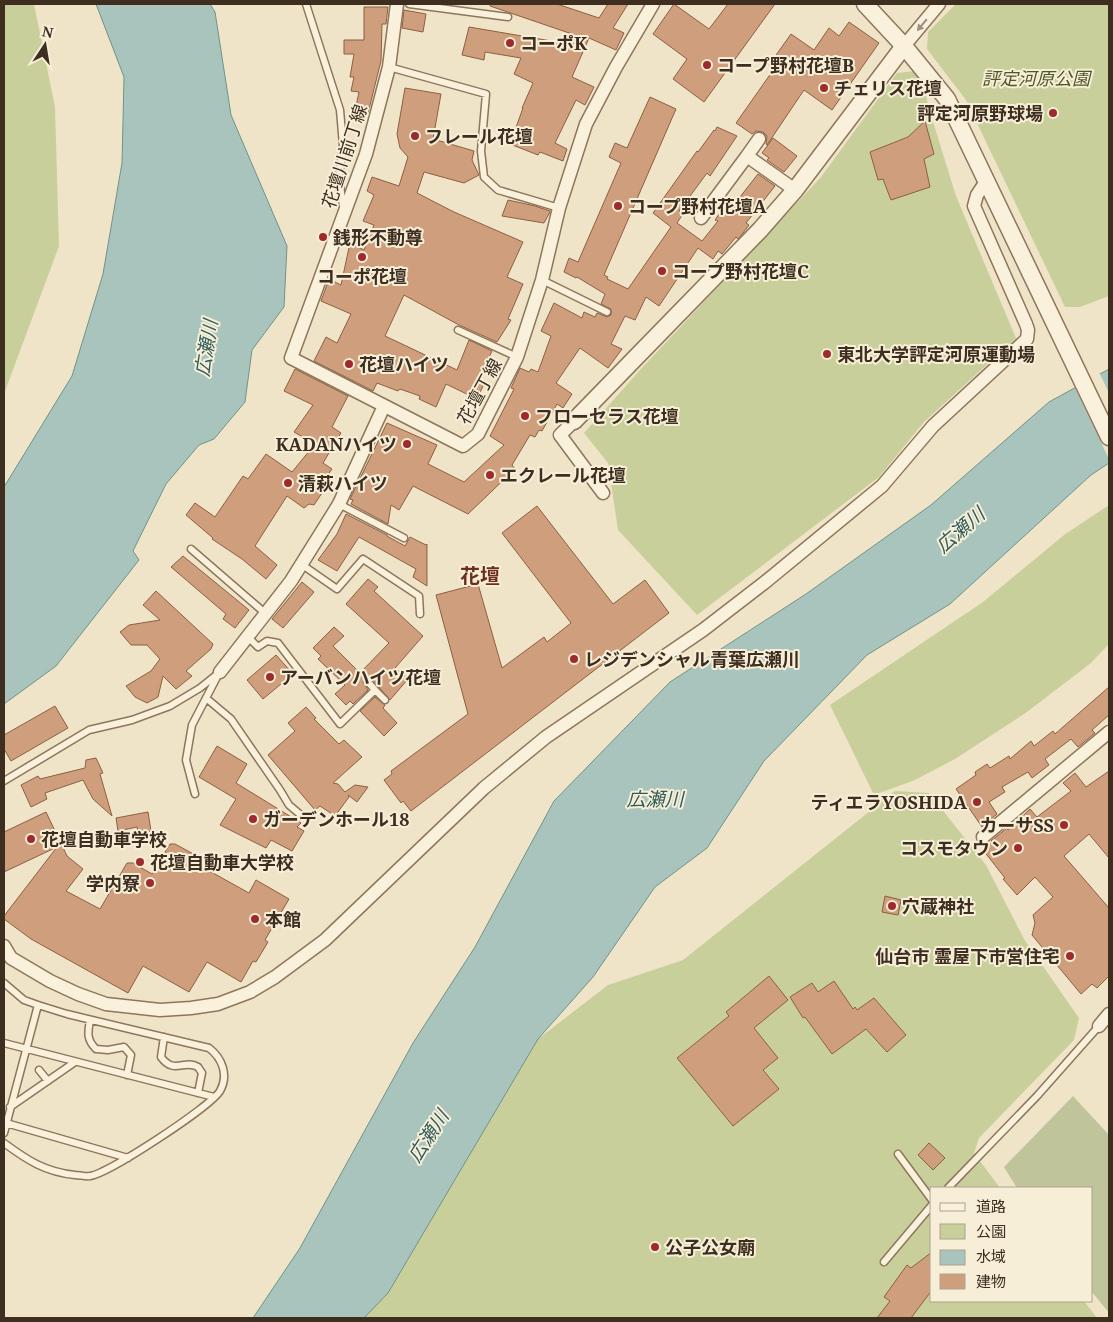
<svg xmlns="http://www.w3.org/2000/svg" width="1113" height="1322" font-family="'Noto Serif','Noto Sans JP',serif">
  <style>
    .green { fill: #c9cf9b }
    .cemetery { fill: #bfc49a }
    .water { fill: #a9c4bc; stroke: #6f938a }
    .pier { fill: #f0e4c8 }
    .building { fill: #cf9f7d; stroke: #8d5f41 }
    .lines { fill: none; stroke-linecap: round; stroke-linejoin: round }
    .service-casing { stroke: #8d765c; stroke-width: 9 }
    .minor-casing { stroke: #8d765c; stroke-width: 15 }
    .tertiary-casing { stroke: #8d765c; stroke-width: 19 }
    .service { stroke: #faf1dc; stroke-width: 6 }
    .minor { stroke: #faf1dc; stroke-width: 12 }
    .tertiary { stroke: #faf1dc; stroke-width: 16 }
    .oneway { fill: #9c907e }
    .poi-dot { fill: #9e2a2b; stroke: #f7eed8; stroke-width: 2 }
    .labels { text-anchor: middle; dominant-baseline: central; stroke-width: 4; stroke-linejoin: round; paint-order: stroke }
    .poi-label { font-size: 18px; font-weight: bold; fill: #3d2e20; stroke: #f7eed8; text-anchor: start }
    .park-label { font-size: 18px; font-style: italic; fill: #4d5a26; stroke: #f7eed8 }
    .street-label { font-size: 18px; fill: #3d2e20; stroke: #f7eed8 }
    .water-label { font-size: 19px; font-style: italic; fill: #2f5d5a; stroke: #f7eed8 }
    .quarter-label { font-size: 20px; font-weight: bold; fill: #6b2e1e; stroke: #f7eed8 }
  </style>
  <rect width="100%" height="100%" fill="#f0e4c8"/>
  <!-- green -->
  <path class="green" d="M4,4H34L55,107L59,246L4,394Z
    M956,4H1109V296L1080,307H1065L966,100L927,49L928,32Z
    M916,71L922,79L930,112L956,196L1016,338L924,422L879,477L697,615L618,530L608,463L584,433L640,370L821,177L897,73Z
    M1109,505V644L1091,663L1027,712L955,759L915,780L874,795L830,705L983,602L1064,535Z
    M895,791L929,793L986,865L1024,939L1079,1018L1074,1040L979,1138L974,1153L1000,1188H932V1301H1084L1097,1318H364L388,1293L538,1039L608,985L683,960Z"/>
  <!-- cemetery -->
  <path class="cemetery" d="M1073,1096L1109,1135V1313L1092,1292V1188H1017L1004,1167Z"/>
  <!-- water -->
  <path class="water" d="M96,4H210L215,12L231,115L287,246L284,307L252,350L245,402L214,439L199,445L166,484L133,551L139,560L56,666L4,704V487L72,376L103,274L122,163L124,77Z
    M1109,369V463L1091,475L950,604L867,655L764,761L707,848L655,887L593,977L538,1039L388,1293L364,1318H253L300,1248L413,1043L475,947L554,801L670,682L806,594L931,505L1049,402Z"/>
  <!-- pier -->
  <path class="pier" d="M1099,372L1109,393V459L1074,386Z"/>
  <!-- building -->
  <path class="building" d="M490,4H557L599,18L608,4H628L613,28L624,33L616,50L589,38L572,77L594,87L585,105L576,100L555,143L567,149L563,161L540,152L538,155L510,144L523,108H522L533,83L514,74L521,58L485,52L484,60L462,55L469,27L569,44L572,34L490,6Z
    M674,4L709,29L728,4H775L704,102L673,79L687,59L653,34Z
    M364,7H388L386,24H382L381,61L368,113L355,111L359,92L351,91L354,77H350L354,54H344V40H364Z
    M404,10L426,14L423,32L402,28Z
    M849,22L879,43L832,110L804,90L767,145L766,144L767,136L763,132L756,131L752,134L736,123L774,69L769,65L791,34L814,50L829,28L839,36Z
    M405,88L441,94L433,139L474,151L472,160L479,175L464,183L424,172L417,193L454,212L523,242L507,277L523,284L508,319L511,320L497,342L459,325L404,295L385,336L457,370L469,340L492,351L478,381L484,384L477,399L446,384L436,407L419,399L420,396L400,389L398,391L377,383L373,391L314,361L326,337L337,343L351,314L321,301L329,279L341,285L350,243L364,250L374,225L363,221L374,195L367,191L372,177L399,186L408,157L400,148L397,134Z
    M650,97L676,109L604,275L608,277L607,279L628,289L671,227L653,213L697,151L698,152L714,130L715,131L717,127L737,136L710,176L707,173L679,211L683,214L677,223L702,241L718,221L715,220L724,207L729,211L758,174L775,186L746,223L749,225L743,233L738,239L736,237L722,254L718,251L713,259L698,248L659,306L646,297L635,320L625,316L611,344L622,349L608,368L580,348L556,383L572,394L563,408L557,404L542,431L539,430L535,437L530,435L512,465L515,469L468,514L413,486L399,510L391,505L388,524L351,504L353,500L350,499L387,423L437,445L428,464L464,482L504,445L490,436L514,389L511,388L520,368L529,372L531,369L538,372L551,336L541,331L554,303L582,318L584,312L595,317L597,313L607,317L611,315V309L601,304L605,294L577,277L576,278L564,272L569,258L578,262L621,163L609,157L615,143L627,148Z
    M925,121L934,154L924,159L930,187L891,200L883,179L878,180L870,152L908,137Z
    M773,138L797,156L784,172L767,160L769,158L762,153Z
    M508,200L535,206L550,211V212L544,223L502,216Z
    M295,369L348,396L332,427L341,433L323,463L332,469L317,490L322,493L314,505L309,504L304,508L287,496L255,546L277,565L266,579L242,559L212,539L213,538L186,515L195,503L215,517L243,476L248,479L266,454L292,472L315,444L294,432L313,405L284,391Z
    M537,506L613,604L645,580L669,613L411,811L403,801L401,803L384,780L392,774L391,771L468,714L436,595L478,584L502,668L544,637L547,642L571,623L502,533Z
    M346,514L387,535V536L405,546L410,537L426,545L427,544V586L413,577L416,569L359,537L337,571L318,560L337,534Z
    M183,556L249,610L235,628L223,619L226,614L171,567Z
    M368,579L378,587L374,591L423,636L395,668L408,679L390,700L372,679L368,677L364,679L363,682L368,690L353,704L350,701L346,705L335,694L345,685L318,659L321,656L313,648L334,627L344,636L333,646L360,673L389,643L346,604Z
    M302,582L314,592L283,628L272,619Z
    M156,591L213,644L211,649L186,671L192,676L176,689L163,676L158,697L147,703L135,697L126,686L151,671L160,659L147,645H131L120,632L129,625L160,620L143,605Z
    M276,655L293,674L263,699L247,680Z
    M1109,687V715L1092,730L1095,733L1078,747L1071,739L1045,759L1049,765L1032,778L1028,772L1002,787L1005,792L989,802L997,814L982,827L956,789L976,775L975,772L987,764L990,768L1009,756L1010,759L1031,741L1034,746L1053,731L1055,734Z
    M375,697L385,705L383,708L397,723L384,736L360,711Z
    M55,706L68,728L11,761L4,749V735Z
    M306,707L316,718L314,719L339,744L344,740L362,757L333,783L338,784L345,792L355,785L368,787L357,802L348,795L349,797L335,816L320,806L315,810L268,755L295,731L288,723Z
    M217,746L247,764L236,783L301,823L297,827L304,831L292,851L271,840L266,848L220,825L236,799L199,777Z
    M96,758L103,773L100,774L112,816L93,799L83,780L45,793L47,799L31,807L21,785L38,776L40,779L85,768L86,760Z
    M1109,771V858L1089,834L1064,856L1109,908V976L1097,988L1092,984L1081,994L1032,935L1035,923L1033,915L1053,897L1035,877L1017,895L1003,879L1005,878L983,850L992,842L991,841L1007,828L1008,830L1030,809L1037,817L1071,791L1063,783L1075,773L1086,787Z
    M46,812L67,856L83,869L66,891L100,909L127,863H133L152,874L170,844H175L199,857L195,863L249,893L256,880L289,899L265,940L268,942L256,962L253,961L241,982L207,962L189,992L143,966L128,993L31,939L4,919V916L57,847L4,872V832Z
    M148,812L151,831L138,833L137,827L118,831L116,818Z
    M885,896L901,900L898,915L882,912Z
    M769,976L788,1000L754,1028L778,1058L763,1070L779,1089L733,1126L677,1058L729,1016L726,1012Z
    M834,981L853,1009L855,1007L857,1010L874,998L906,1035L887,1052L866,1029L832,1054L805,1017L803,1018L790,997L812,983L818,992Z
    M929,1143L945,1158L933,1170L918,1155Z
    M932,1252V1290L911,1318H877L890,1301L884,1297L907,1265L911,1268Z"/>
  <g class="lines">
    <!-- service casing -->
    <g class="service-casing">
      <path id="service" d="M306,4L340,110L343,145L339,178L343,207
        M409,4L508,17
        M389,67L486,94L481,151L484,177L498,190L559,208
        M542,280L607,312
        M458,330L517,357
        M339,504L404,538
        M191,549L265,613
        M301,564L337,589L363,559L419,596L420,614
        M247,636L258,647L267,641L278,643L340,724L375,690L368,682
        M375,690L385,700
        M206,698L231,719L280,790L289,805L302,816
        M4,781L89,730L132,720L170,706L200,688L220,672
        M195,794L186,760L192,725L218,675
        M4,983L24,1000L38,1005L67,1014L209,1048C222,1058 229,1075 220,1091C210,1107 108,1174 90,1176C86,1177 80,1175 75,1175C45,1172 27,1160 4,1143
        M90,1020C88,1032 86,1039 96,1049L108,1050L124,1047L131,1055L127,1075
        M164,1037L161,1057C174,1075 184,1059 198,1067L202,1073L198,1093
        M4,1043L214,1097
        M39,1070L48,1081
        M10,1107L75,1062
        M6,1123L128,1158
        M4,1133L38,1005
        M898,1154L932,1200
        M948,1188L1037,1096L1099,1026
        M884,1262L932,1205"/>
    </g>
    <!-- minor casing -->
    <g class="minor-casing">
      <path id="minor" d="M397,4L389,67L366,154L291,358L463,446L478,434L517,357L542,280L559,208L586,124L616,67L653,4
        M904,46L939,4
        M747,156L759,139
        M701,218L747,156L795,190
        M574,421L560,435L603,493
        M220,672L291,581L339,504L384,406
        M983,837L1109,732
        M4,946L11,958L50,981L78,994L106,1004L160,1010L191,1008L218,1004L250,992L275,977L325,940L484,788L546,737L703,630L764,583L882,486L933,426L1027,339L1028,330L1026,324L974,206L977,195L987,180
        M1099,1026L1109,1014"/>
    </g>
    <!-- tertiary casing -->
    <g class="tertiary-casing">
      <path id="tertiary" d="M865,4L904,46L947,99L1109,437
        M574,421L760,230L795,190L904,46"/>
    </g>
    <!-- service -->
    <use href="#service" class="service"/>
    <!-- minor -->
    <use href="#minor" class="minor"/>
    <!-- tertiary -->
    <use href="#tertiary" class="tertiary"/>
  </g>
  <!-- one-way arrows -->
  <defs><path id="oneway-solid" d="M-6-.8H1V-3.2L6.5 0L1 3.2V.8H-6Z" transform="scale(1.25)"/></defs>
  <use class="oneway" href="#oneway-solid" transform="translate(922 25) rotate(130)"/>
  <!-- markers -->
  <g class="poi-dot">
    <circle cx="510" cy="43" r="5"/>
    <circle cx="707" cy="65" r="5"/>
    <circle cx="824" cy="88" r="5"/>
    <circle cx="1053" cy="113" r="5"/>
    <circle cx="415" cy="136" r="5"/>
    <circle cx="618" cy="206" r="5"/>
    <circle cx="323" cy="237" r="5"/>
    <circle cx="362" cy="257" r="5"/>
    <circle cx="662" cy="271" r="5"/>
    <circle cx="827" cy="354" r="5"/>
    <circle cx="349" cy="364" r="5"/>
    <circle cx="525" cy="416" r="5"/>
    <circle cx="407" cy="444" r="5"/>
    <circle cx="490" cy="475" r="5"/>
    <circle cx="288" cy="483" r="5"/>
    <circle cx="574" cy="659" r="5"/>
    <circle cx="270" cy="677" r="5"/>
    <circle cx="977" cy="802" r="5"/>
    <circle cx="253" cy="819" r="5"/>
    <circle cx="1064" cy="825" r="5"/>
    <circle cx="31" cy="839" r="5"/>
    <circle cx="1018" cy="848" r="5"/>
    <circle cx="140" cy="862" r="5"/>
    <circle cx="150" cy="883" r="5"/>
    <circle cx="892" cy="906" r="5"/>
    <circle cx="255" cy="919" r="5"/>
    <circle cx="1070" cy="956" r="5"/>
    <circle cx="655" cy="1247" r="5"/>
  </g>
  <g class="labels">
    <!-- poi labels -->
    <g class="poi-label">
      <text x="520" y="43">コーポK</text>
      <text x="717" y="65">コープ野村花壇B</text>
      <text x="834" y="88">チェリス花壇</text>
      <text x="1043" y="113" text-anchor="end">評定河原野球場</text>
      <text x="425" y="136">フレール花壇</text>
      <text x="628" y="206">コープ野村花壇A</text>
      <text x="333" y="237">銭形不動尊</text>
      <text x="672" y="271">コープ野村花壇C</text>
      <text x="362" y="276" text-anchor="middle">コーポ花壇</text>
      <text x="837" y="354">東北大学評定河原運動場</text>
      <text x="359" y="364">花壇ハイツ</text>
      <text x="535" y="416">フローセラス花壇</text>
      <text x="397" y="444" text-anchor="end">KADANハイツ</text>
      <text x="500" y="475">エクレール花壇</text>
      <text x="298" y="483">清萩ハイツ</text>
      <text x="584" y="659">レジデンシャル青葉広瀬川</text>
      <text x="280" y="677">アーバンハイツ花壇</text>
      <text x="967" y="802" text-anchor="end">ティエラYOSHIDA</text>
      <text x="263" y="819">ガーデンホール18</text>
      <text x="1054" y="825" text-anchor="end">カーサSS</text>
      <text x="41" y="839">花壇自動車学校</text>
      <text x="1008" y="848" text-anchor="end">コスモタウン</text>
      <text x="150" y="862">花壇自動車大学校</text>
      <text x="140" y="883" text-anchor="end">学内寮</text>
      <text x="902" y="906">穴蔵神社</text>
      <text x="265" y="919">本館</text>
      <text x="1060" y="956" text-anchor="end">仙台市 霊屋下市営住宅</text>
      <text x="665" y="1247">公子公女廟</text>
    </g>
    <!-- park labels -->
    <g class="park-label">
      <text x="1036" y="78">評定河原公園</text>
    </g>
    <!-- street labels -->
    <g class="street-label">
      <text transform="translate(344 156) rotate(-72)">花壇川前丁線</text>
      <text transform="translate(479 391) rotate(-61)">花壇丁線</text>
    </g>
    <!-- water labels -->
    <g class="water-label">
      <text transform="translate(206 348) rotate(-81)">広瀬川</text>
      <text transform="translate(960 530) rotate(-41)">広瀬川</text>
      <text x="655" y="799">広瀬川</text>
      <text transform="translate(428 1136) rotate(-57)">広瀬川</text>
    </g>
    <!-- quarter labels -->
    <g class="quarter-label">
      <text x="480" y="575">花壇</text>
    </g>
  </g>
  <!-- border -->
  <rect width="1113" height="1322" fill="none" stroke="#3d2e20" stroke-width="10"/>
  <!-- legend -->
  <rect x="930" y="1187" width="162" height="115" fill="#f7eed8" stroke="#ada18e"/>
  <rect x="940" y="1203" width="25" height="8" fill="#faf1dc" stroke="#ada18e"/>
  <text x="976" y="1212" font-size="15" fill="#3d2e20">道路</text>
  <rect x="940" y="1224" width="25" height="15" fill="#c9cf9b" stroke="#ada18e"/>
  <text x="976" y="1237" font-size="15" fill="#3d2e20">公園</text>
  <rect x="940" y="1250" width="25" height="15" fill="#a9c4bc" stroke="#ada18e"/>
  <text x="976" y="1262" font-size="15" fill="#3d2e20">水域</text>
  <rect x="940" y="1274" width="25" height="15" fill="#cf9f7d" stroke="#ada18e"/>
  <text x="976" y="1287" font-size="15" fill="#3d2e20">建物</text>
  <!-- north arrow -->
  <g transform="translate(45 45) rotate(12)" stroke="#f7eed8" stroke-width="4" paint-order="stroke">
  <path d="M0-4L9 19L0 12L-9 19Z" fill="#3d2e20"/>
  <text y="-8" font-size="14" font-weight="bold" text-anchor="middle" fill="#3d2e20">N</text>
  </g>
</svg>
